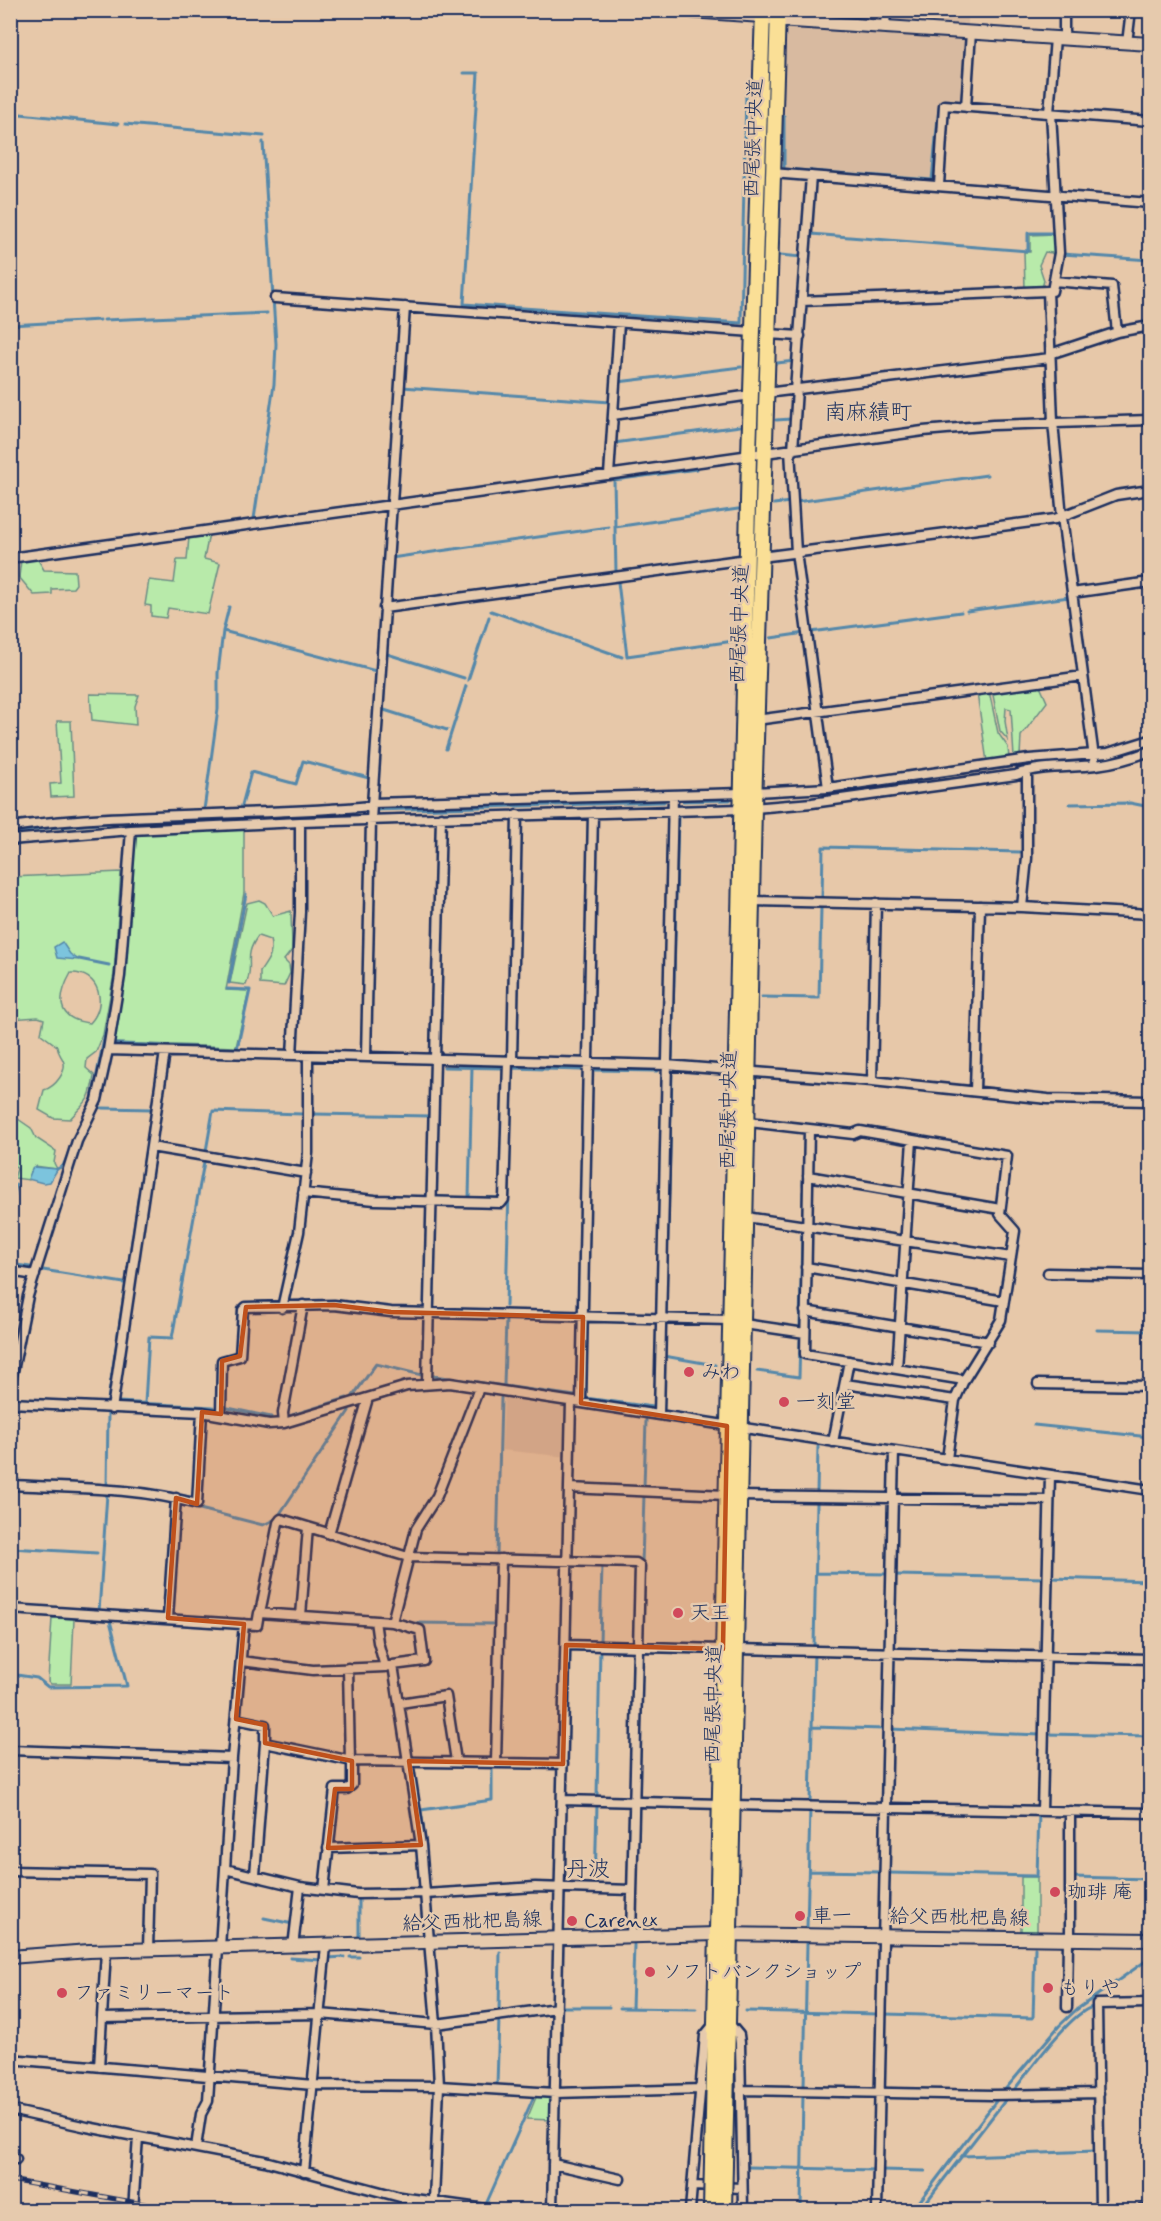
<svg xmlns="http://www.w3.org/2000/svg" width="1161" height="2221" font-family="Mynerve,'Klee One',sans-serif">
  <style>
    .built { fill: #d8baa0 }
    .green { fill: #b8eaaa; stroke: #6a8c84; stroke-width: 1.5; fill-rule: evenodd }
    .water { fill: #7cc4dd; stroke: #58a; stroke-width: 1.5 }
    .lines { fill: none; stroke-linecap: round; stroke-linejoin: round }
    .stream { stroke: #58a; stroke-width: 3 }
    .street-casing { stroke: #1b2f5e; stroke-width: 13 }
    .secondary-casing { stroke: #1b2f5e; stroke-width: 16 }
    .primary-casing { stroke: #1b2f5e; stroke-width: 18 }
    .street { stroke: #e6caad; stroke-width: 8 }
    .secondary { stroke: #e6caad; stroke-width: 12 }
    .primary { stroke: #fadf96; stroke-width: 14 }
    .rail-casing { stroke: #1b2f5e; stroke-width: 5 }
    .rail { stroke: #e6caad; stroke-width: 3; stroke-dasharray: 9; stroke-linecap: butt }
    .primary-bridge-casing { stroke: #1b2f5e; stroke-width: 18; stroke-linecap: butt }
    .primary-bridge { stroke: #fadf96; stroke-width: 14 }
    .marked { fill: #bf511c; fill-opacity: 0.2; stroke: #bf511c; stroke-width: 4.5; stroke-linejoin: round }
    .poi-dot { fill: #d1495b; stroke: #e6caad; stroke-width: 2 }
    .labels { text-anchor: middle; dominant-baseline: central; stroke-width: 5; stroke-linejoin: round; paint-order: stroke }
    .street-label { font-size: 20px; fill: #1b2f5e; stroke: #e6caad }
    .poi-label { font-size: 20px; fill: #1b2f5e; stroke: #e6caad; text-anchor: start }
    .quarter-label { font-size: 22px; fill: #1b2f5e; stroke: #e6caad }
  </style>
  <rect width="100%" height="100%" fill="#e7c8a9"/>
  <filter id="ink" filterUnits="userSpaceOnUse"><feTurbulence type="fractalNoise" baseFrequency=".0167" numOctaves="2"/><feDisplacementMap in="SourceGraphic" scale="12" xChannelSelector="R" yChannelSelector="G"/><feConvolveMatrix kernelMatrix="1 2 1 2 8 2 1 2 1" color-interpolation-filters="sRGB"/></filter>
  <g filter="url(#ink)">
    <!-- built -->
    <path class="built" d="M809,11H881V21L809,17Z
      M890,11H968V26L890,21Z
      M792,27L963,37L966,40L963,98L960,100L941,99L938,107L931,179L785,168L784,72L787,30Z
      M504,1396L569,1406L568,1457L502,1450Z"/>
    <!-- green -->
    <path class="green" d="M1056,234L1055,260L1052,253L1045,252L1039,265L1044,280L1042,289H1025L1024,252H1030V235Z
      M209,534L204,559L220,563L208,614L168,608L166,618L151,616V606L145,605L149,580L174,583L177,560H187L189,537Z
      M37,558L44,570L75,571L76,584L73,588L52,589V594L34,595L19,577L21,560Z
      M1039,684L1047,702L1021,736L1020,756L1014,757L1011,709L1006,708L1005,721L1008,740L1000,731L992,690Z
      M989,691L998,733L1008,747L1009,759L987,762L977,693Z
      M90,694L139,695L135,706L136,725L92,720Z
      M57,721H71L74,796L51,797L50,784L61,783Z
      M244,829V893L226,990L249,991L236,1047L114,1043L125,977L135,834Z
      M121,872L114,974L103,1035L96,1052L87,1059L86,1068L94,1075C90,1102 87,1100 70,1119L53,1118L39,1110L44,1090C55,1087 68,1071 63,1060C60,1054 58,1053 57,1046L41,1034L44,1019L38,1017L11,1019V877ZM71,973C99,972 108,1004 90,1023C56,1020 57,998 71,973Z
      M259,900L265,903L273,916L291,911C291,914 292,945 292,950L284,960L289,965L290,973L284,986L260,984V972C267,961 274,955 270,940L258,936C242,958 255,964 246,985L230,983L247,903Z
      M18,1119L31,1128L36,1138L56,1151L54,1163L57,1169L35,1166L29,1180L14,1178L17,1169L11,1161C19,1145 11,1137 10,1122Z
      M52,1618L74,1619L71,1684H51L48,1681Z
      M1021,1877H1037V1934H1021Z
      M537,2095L552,2096L551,2120L527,2119Z"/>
    <!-- water -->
    <path class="water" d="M62,942L70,954L79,960L57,958L54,947Z
      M33,1167L57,1169V1170L50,1182L43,1183L28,1179Z"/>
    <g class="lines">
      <!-- stream -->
      <path class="stream" d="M1068,33L1069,10
        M464,73H478L464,304L741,323L746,93
        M10,113L118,124
        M784,116V169L932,180L939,107
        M125,124L264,136
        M811,234L1028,251V233H1056
        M780,255L802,257
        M1062,257V254L1150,260
        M104,320L267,313
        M10,325L100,320
        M777,363L795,361
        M618,382L741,367
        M402,387L610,402
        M800,387L806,303
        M776,420L791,419
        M614,443L740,426
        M796,502L987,475
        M774,504L790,502
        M254,519L274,384L276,344L263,142
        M615,527L738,509
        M391,558L609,527
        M616,572L614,480L697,469
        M618,582L627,656L734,641
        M491,611L622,657
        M967,611L1069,597
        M223,631L376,671
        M811,632L961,612
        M771,638L805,633
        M384,653L464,678
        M468,680L489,617
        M381,709L447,730
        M446,749L466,686
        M1097,759L1121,755L1150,745
        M917,779L1027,764L1091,759
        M768,796L816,793
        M683,801L730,800
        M1070,804L1130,803L1150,807
        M241,809L251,772L296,784L303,761L369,778
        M204,810L218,709V673L223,631L229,607
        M374,810L664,802
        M10,833C128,816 248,822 366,811
        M10,845L28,843
        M822,898L823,847L1020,852
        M118,948L126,838L121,835
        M79,959L109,965
        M229,983L246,894
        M762,997L819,998L821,908
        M115,1044L237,1049L250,990L227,989
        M672,1057L678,816
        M444,1067L504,1068
        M472,1067L469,1198H499
        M595,1070L657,1071
        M102,1108L152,1109L108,1400
        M314,1114L430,1116
        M206,1151L213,1111L302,1114
        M57,1169L63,1166L92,1099L113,994
        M803,1185L804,1169
        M10,1214L16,1185
        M803,1217V1192
        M10,1264L30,1267
        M43,1270L124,1283
        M666,1301L672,1072
        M506,1306L512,1068L581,1070
        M800,1325L802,1234
        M1097,1330L1150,1331
        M664,1356L715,1365
        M757,1371L799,1377L800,1340
        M434,1376L575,1396
        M504,1385L506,1319
        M353,1396L376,1364L422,1375
        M585,1398L653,1407
        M118,1402L213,1407
        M145,1403L149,1337L172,1338L204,1162
        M228,1408L271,1417
        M663,1408L664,1366
        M289,1416L347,1398
        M1034,1425L1150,1437
        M10,1481L36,1482
        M644,1487L646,1420
        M107,1488L108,1413
        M156,1491L190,1497
        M817,1493L818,1447
        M196,1508L263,1525L278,1518
        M277,1518L349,1411
        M10,1548L97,1553
        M494,1556H497L501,1398
        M642,1564L644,1494
        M816,1573L889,1574
        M895,1575L1044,1578
        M1051,1578L1150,1581
        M99,1612L107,1494
        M416,1623L496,1624
        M600,1642L602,1565
        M814,1646L817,1503
        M10,1674L37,1678L48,1687L127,1686L110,1621L98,1618
        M812,1727L885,1729
        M890,1729L1040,1735
        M1046,1734L1150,1736
        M597,1796L600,1648
        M810,1802L814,1653
        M426,1847L421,1810L492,1800V1767
        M809,1871L880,1872
        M888,1873L1037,1876L1039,1813
        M1072,1877L1150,1879
        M595,1886L597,1804
        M264,1918L293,1924
        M807,1928L810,1808
        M359,1937V1897
        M350,1957H359
        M290,1958L322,1960
        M328,1958L344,1957
        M560,2007H609
        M620,2008L696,2009
        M632,2008L634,1945
        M746,2011L878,2014
        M499,2013L500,1952
        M885,2014L1033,2018L1035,1948
        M30,2057L83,2061
        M183,2070L205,2072
        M497,2086L499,2018
        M804,2087L807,1944
        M559,2089L560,2066
        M1014,2090C1029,2071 1072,2011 1093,2007
        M1003,2092L1059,2026L1076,2010L1150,1958
        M963,2156L1095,2151
        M749,2167L875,2170
        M881,2170L925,2171
        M487,2202L534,2096
        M801,2210L803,2094
        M913,2210L999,2097
        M920,2210L1007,2098"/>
      <!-- street casing -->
      <g class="street-casing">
        <path id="street" d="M885,27L886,10
          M1064,38V10
          M1127,43L1131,10
          M966,107L971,32
          M1049,113L1055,38
          M1051,113L1059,253L1052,291H1048L1053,422L1062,517L1095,765
          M772,173L1150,203
          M939,185L944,105L1150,121
          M1054,281L1112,286L1117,332
          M275,298L753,332
          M802,301L1048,291
          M768,334L800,336
          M1050,354L1117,332L1150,326
          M795,390L811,176
          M766,393C861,382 955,369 1050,358
          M613,415L751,395
          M790,450L796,552L828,788
          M793,450L797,389
          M609,475L619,323
          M761,557L1055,519L1116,495L1150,490
          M10,558L923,431L993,425L1150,420
          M1072,593L1150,582
          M384,608L747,559
          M756,720L1083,676
          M754,792L828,788L1029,759L1108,753L1150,740
          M372,803L743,793
          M10,827C130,811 251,817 371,806
          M10,840L131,830L300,822L742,809L812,803L1016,775C1041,765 1069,768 1096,765C1115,763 1132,758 1150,751
          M753,901L1022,907L1150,914
          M1022,907L1027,858V771
          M108,1050L666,1065L872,1081L1048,1099L1150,1101
          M292,1055L300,912V822
          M366,1057L371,820L405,307
          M512,1061L517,815
          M872,1081L876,903
          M975,1091L980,906
          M749,1122L853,1134L860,1131L1007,1156L1000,1214L1015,1231L1001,1320L964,1380L955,1400L947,1459
          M809,1129L805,1354L964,1380
          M151,1147L306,1173
          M808,1176L1000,1209
          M303,1193L375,1200L501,1203L504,1199L508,1061
          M746,1217L1011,1257
          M806,1267L1004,1301
          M10,1271L35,1275
          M1048,1273L1150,1275
          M282,1308L299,1232L308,1153V1056
          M805,1311L989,1342
          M744,1324L805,1333
          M897,1369L912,1140
          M427,1382L441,817
          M845,1384L955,1400
          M1038,1384L1150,1386
          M10,1386L28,1296L77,1141L97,1100L108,1050L120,976L131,830
          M10,1403L202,1412L269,1424L284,1423L407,1386L450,1383L1150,1490
          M581,1403L593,813
          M112,1409L165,1052
          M221,1414L222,1361L240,1356L243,1310L246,1307L334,1305L391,1312L729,1320
          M659,1415L673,795
          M284,1423L283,1413L303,1305
          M833,1442L849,1361
          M10,1485C72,1488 137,1487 197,1504L202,1412
          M569,1488L726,1495
          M739,1496L1049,1500
          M329,1534L368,1398
          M10,1609L257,1625L259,1613L392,1622L420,1630L424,1661L393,1665L421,1845L436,2024L439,2086L434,2200
          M260,1613L278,1523L281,1519L408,1557L636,1563L640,1566L631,1937
          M301,1616L308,1527
          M168,1618L176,1498
          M375,1621L378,1642L385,1667L389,1666
          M392,1622L416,1529L437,1496L479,1388
          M566,1645L723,1649
          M735,1649L1150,1659
          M241,1661L313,1670L385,1667
          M348,1668L350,1761
          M400,1703L446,1696L456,1761
          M236,1719L265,1725V1743L352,1761L563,1764
          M10,1750L232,1758
          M496,1762L501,1559
          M562,1800L721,1804
          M732,1805L1150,1813
          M1042,1811L1050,1475
          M328,1848L421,1845
          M225,1869L300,1887L358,1894L424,1893
          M10,1871L150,1874L148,1950
          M255,1875L265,1743
          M324,1890L335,1789H347L352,1785V1761
          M425,1894L535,1887L632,1890
          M1070,1939V1811
          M293,1947L300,1887
          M220,1948L232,1758L244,1624
          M1067,2007L1068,1939
          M102,2018L320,2014L436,2024L557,2008
          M728,2022L739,2035L740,2043L743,2210
          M10,2059L313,2085L439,2086L555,2093L702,2089
          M99,2067L106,1951
          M740,2090L992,2095L1099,2093
          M10,2110L87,2127L265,2161L400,2197L493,2210
          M196,2147L201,2114L208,2101L218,1948
          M10,2158L16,2159
          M553,2164L620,2179
          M304,2172L326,1946
          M692,2186L742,2188
          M133,2210L138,2137
          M552,2210L571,1402
          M690,2210L705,2035L715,2023
          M877,2210L894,1451
          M1100,2210L1097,2004L1150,2003
          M1142,2210H1150"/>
      </g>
      <!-- secondary casing -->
      <g class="secondary-casing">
        <path id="secondary" d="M675,10L762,16L777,20L1150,44
          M10,1957L89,1951L717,1934L1150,1940"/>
      </g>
      <!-- primary casing -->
      <g class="primary-casing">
        <path id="primary" d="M712,2161L749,456L763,10
          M725,2163L754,807L778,10"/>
      </g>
      <!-- street -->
      <use href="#street" class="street"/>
      <!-- secondary -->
      <use href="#secondary" class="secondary"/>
      <!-- primary -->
      <use href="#primary" class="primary"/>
      <!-- rail casing -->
      <g class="rail-casing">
        <path id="rail" d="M10,2180L177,2210"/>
      </g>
      <!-- rail -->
      <use href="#rail" class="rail"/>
      <!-- primary-bridge casing -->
      <g class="primary-bridge-casing">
        <path id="primary-bridge" d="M711,2210L712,2161
          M724,2210L725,2163"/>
      </g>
      <!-- primary-bridge -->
      <use href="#primary-bridge" class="primary-bridge"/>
    </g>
  </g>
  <!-- marked area -->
  <path class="marked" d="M334,1305L391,1312L583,1317L581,1403L727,1426L723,1649L566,1645L563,1764L409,1761L421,1845L328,1848L335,1789H352V1761L265,1743V1725L236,1719L244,1624L168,1618L176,1498L197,1504L202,1412L221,1414L222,1361L240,1356L246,1307Z"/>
  <!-- markers -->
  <g class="poi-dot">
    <circle cx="689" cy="1372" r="6"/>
    <circle cx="784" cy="1402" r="6"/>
    <circle cx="678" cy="1613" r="6"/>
    <circle cx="1055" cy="1892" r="6"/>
    <circle cx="800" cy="1916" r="6"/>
    <circle cx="572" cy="1921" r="6"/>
    <circle cx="650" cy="1972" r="6"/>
    <circle cx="1048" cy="1988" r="6"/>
    <circle cx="62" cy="1993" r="6"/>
  </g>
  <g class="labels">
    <!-- street labels -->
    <g class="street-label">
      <text transform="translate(754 138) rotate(-88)">西尾張中央道</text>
      <text transform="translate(740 624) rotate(-88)">西尾張中央道</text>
      <text transform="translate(729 1110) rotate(-89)">西尾張中央道</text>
      <text transform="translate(714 1704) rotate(-89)">西尾張中央道</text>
      <text transform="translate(959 1918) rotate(1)">給父西枇杷島線</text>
      <text transform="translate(472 1922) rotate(-2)">給父西枇杷島線</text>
    </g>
    <!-- poi labels -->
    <g class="poi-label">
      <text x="701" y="1372">みわ</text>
      <text x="796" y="1402">一刻堂</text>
      <text x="690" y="1613">天王</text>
      <text x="1067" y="1892">珈琲 庵</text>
      <text x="812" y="1916">車一</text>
      <text x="584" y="1921">Carenex</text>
      <text x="662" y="1972">ソフトバンクショップ</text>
      <text x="1060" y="1988">もりや</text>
      <text x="74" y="1993">ファミリーマート</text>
    </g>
    <!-- quarter labels -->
    <g class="quarter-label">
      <text x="868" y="413">南麻績町</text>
      <text x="588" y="1870">丹波</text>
    </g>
  </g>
  <!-- margin -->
  <rect width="1161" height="2221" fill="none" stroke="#e6caad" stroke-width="36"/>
  <rect x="18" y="18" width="1125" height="2185" fill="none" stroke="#1b2f5e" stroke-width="2" filter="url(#ink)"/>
</svg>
